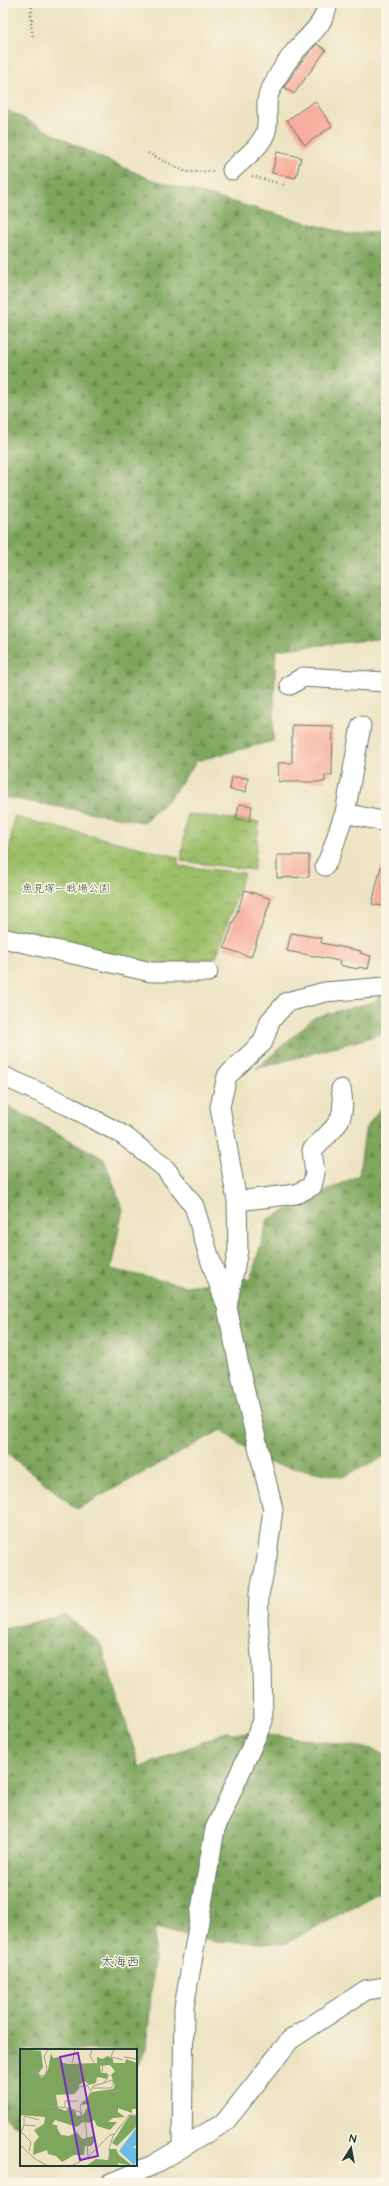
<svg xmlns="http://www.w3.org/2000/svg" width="389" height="2186" font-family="'Architects Daughter','Klee One',sans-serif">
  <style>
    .forest { fill: url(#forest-firs); stroke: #4e7248 }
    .park { fill: url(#park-crowns); stroke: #5e7e4e }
    .building { fill: #f8ad9b }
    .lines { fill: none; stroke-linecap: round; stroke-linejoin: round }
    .street-casing { stroke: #677766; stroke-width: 21 }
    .path { stroke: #677766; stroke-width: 2.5; stroke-dasharray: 1 3; stroke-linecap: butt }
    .street { stroke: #fff; stroke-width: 19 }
    .labels { text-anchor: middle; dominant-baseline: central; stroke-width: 3; stroke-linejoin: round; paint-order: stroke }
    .park-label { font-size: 11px; fill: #3e5e41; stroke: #fcf5e5 }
    .quarter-label { font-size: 13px; fill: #1f3d34; stroke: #fcf5e5 }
    .inset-road { fill: none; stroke: #9ba18a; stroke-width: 1 }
    .view { fill: #7b2cbf; fill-opacity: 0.15; stroke: #7b2cbf; stroke-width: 2 }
    .inset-edge { fill: none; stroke: #1f3d34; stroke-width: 2 }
  </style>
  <defs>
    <pattern id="forest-firs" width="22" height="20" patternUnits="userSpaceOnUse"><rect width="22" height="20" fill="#7ea65d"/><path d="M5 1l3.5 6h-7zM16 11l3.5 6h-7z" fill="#67884e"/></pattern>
    <pattern id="park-crowns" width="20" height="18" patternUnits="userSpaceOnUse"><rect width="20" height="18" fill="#9dbf69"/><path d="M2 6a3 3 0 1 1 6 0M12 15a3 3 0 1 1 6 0" fill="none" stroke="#7f9c57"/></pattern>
  </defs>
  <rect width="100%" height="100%" fill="#fcf5e5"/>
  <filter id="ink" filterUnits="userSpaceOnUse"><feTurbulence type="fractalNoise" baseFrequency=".025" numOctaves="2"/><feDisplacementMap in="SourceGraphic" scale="8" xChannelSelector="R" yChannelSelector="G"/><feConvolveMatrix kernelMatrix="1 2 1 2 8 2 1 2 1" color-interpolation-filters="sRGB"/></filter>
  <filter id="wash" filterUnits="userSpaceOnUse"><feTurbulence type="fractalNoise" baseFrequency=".012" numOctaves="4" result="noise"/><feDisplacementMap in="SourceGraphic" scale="16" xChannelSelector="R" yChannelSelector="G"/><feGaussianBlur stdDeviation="0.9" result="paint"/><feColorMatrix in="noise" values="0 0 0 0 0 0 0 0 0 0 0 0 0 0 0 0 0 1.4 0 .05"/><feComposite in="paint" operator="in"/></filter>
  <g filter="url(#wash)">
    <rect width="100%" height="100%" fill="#ede3c3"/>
    <!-- forest -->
    <path class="forest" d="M3,108L89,152L150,179L348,234L386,232V638L276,650L273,741L197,761L169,799L144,822L3,797Z
      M386,988V1033L256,1069L315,1017L374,1002Z
      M386,1101V1456L342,1477L263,1462L221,1430L77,1509L3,1450V1103L104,1159L123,1209L111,1269L186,1286L251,1278L268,1219L359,1175L365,1129Z
      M66,1615L101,1644L140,1768L225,1732L290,1737L373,1749L386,1756V1885L380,1892L285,1944L216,1941L156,1928L147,2049L136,2067V2050H21V2130L3,2116V1629Z"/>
    <!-- park -->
    <path class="park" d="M187,814L259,822L254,870L181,861Z
      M14,817L178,857V866L244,873L216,958L153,966L3,932V892Z"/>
    <g id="blocks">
      <!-- building -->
      <path class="building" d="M317,44L326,50L294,94L284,87L300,63Z
        M315,101L332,126L305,145L287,120Z
        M277,152L301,157L296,178L272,173Z
        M292,725L333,726L332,775H325V782H279L278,763H292Z
        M232,777L248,778L246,792L230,790Z
        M239,804L252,806L250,821L236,819Z
        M277,855H309V877L277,878Z
        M381,866L386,867V907L372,904Z
        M245,890L271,899L251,957L224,948Z
        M291,933L322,938L321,943L361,951L360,953L371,956L368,969L359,967L358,969L339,965L340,961L287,951Z"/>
    </g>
  </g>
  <g filter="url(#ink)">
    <use href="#blocks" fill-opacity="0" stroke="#677766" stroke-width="1"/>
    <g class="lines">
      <!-- street casing -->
      <g class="street-casing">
        <path id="street" d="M232,170C243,159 262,146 266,131C270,117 263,103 271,89C277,77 284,65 292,55C306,37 324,27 328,3
          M290,685L303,677L386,682
          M361,726L345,813L386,822
          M325,866C335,849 337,830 345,813
          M3,938L151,972H208
          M3,1076L69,1106L123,1135L164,1167L194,1206L210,1259L227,1307L242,1380L273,1509L266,1564L259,1594L258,1621L262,1666L263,1721L215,1829L184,2007L182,2147
          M237,1201L296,1194L312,1186L315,1173L312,1150C334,1127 348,1123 341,1089
          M227,1307L238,1250L237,1201L220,1107L227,1076L263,1042L270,1021L287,1002L325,992L386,987
          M111,2183L153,2165L225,2122L290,2040L366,1990L386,1987"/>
      </g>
      <!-- path -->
      <path class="path" d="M32,3L31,23L33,37
        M148,153L186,172L215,171
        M252,176L285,185"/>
      <!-- street -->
      <use href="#street" class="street"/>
    </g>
  </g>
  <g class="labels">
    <!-- park labels -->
    <g class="park-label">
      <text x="66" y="888">魚見塚一戦場公園</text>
    </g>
    <!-- quarter labels -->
    <g class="quarter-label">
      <text x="120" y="1962">太海西</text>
    </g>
  </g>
  <!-- overview -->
  <g transform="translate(20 2049)">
    <rect width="117" height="117" fill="#ede3c3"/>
    <path d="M0,0L21,2L23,18L18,25L22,29L28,21L31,4L33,9L39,8L40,13L48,15L77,14V8L82,10L88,7L93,10V14H105L106,10L117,14V60H112V64L98,59V63L105,68L93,69L88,73H97L90,81L77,77L74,71L69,74L63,73L57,78L35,71L32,75L38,77L37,79L41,86L49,87L57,83L62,90L73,87L76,91L71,97H65L64,106H54L42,113L36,107L28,105L27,101L13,106L14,94L19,88L14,81L24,75L25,68L0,66ZM90,16L95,22L91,26L95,37L93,40L72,43L61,56L69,55L63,66L57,67L55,62L48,59L46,62L38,59L36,46L54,45L59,40V36L65,32L69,36L76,34L77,28L88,30L87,24H81L80,17ZM110,66L117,67V77L97,97L92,94ZM90,100H96L99,106L113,117L98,114V117H53H66L76,110L88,111Z" fill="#7ea65d" fill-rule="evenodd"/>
    <path d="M117,78V96L113,98L117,100L115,117L99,102Z" fill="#6abbe5"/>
    <path class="inset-road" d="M94,0L91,8L103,11M104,8L117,10M52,14L55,0M0,35L13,26L14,20L21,27H25L27,20L24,7L29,0M59,38L67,36L70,41M73,39H91L94,35L92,31L84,34M0,42L15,56L49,59L60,63L66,77L68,108M67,51L73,37L84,34L89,26L82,24L83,13L75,15L70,7L72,0M45,58V52H58M62,66L60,58L62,53L76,48L80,43L101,42M4,76V67L19,71M1,83L11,93L9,102M0,87L4,76L16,77M0,96L15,110L28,117M91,107L99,117M90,112L89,100L93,87L109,66H117M51,117L67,109L90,86L95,85"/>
    <path class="view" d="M58,4L78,107L60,111L40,8Z"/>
    <rect width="117" height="117" class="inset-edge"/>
  </g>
  <!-- margin -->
  <rect width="389" height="2186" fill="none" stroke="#fcf5e5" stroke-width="16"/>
  <!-- north arrow -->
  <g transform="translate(351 2148) rotate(11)" stroke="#fcf5e5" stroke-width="3" paint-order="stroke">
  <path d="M0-3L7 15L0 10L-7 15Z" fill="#1f3d34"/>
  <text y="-6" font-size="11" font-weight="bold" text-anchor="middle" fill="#1f3d34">N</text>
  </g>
</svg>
